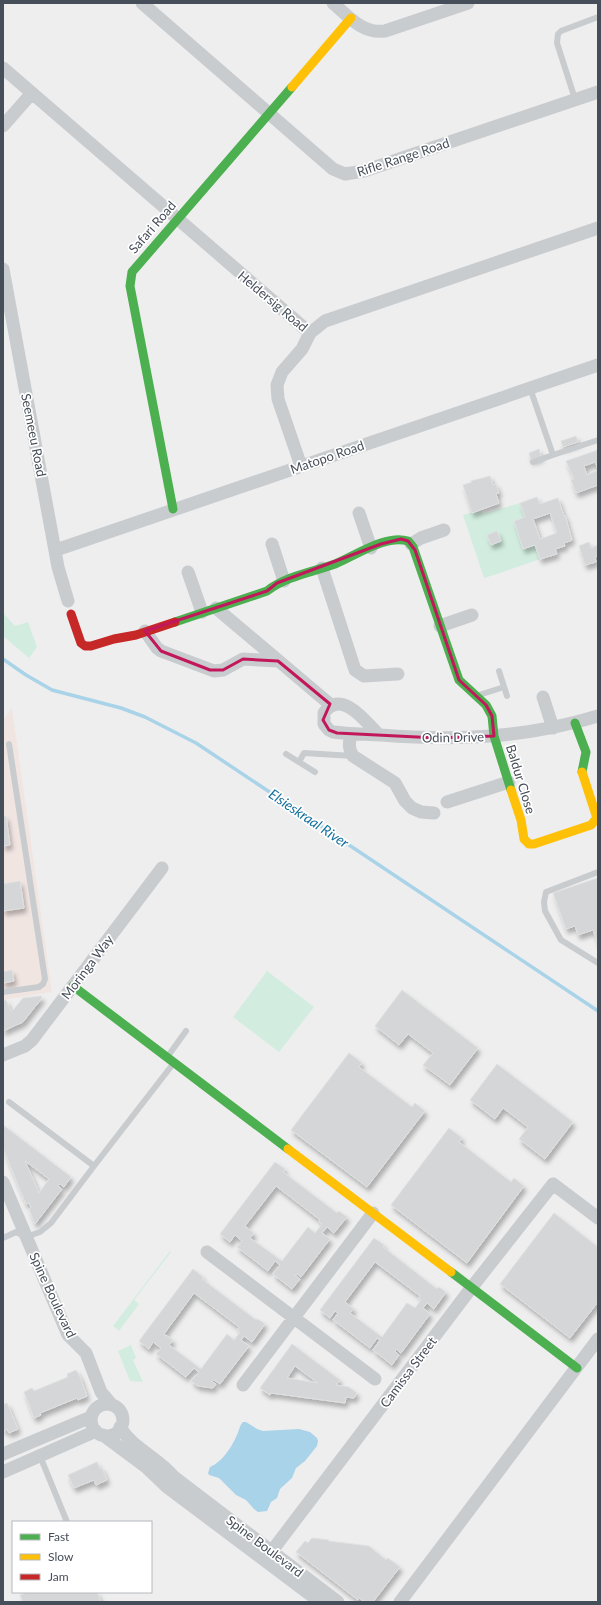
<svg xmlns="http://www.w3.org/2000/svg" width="601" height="1605" font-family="Lato,sans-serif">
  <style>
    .medical { fill: #f1e5e2 }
    .green { fill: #d2ede0 }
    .water { fill: #a9d3e8 }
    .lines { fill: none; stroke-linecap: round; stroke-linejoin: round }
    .stream { stroke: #a9d3e8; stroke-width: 3.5 }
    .building { fill: #d5d6d8; stroke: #dfe0e1; fill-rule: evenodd; filter: url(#shadow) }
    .lane { stroke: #c9cccf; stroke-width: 6 }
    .street { stroke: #c9cccf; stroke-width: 13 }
    .fast { stroke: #4caf50; stroke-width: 9 }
    .slow { stroke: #ffc107; stroke-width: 9 }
    .jam { stroke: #c62828; stroke-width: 9 }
    .marked { fill: none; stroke: #c2185b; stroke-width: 3; stroke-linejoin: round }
    .labels { text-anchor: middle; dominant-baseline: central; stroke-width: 3.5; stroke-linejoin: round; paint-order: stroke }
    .street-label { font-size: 13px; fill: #464e59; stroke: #fff }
    .water-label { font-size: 14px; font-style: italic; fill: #13709e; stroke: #fff }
  </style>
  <defs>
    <filter id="shadow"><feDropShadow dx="2.5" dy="4.5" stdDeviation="2" flood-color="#0004"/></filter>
  </defs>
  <rect width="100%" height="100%" fill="#eee"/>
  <!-- medical -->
  <path class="medical" d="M12,708L52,992L3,1000V720Z"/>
  <!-- green -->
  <path class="green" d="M520,503L525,517L514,521L523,549L535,545L540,559L494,575L484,578L463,515L481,510L483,514Z
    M3,611L5,615L15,626L28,622L37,647L29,658L3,636Z
    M267,971L314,1007L279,1052L233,1017Z
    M170,1251L171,1252L134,1300L139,1304L119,1331L113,1326Z
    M131,1345L136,1358L133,1360L143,1382L130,1381L118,1351Z"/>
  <!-- water -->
  <path class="water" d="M243,1422H246L257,1429L263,1431L299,1429L310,1432L317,1438L318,1441L317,1446L305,1461L296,1468L292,1478L280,1489L277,1498L271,1502L267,1511L258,1512L254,1509L246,1500L236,1495L219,1478L209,1475L208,1473L210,1467C222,1462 231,1448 236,1437C239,1432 239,1426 243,1422Z"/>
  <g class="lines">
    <!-- stream -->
    <path class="stream" d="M3,659L26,675L52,690L121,708L145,717L196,743L598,1011"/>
  </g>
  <!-- building -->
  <path class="building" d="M576,436L578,442L563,447L561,441Z
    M539,449L541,457L531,460L529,453Z
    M598,450V469L595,462L584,466L587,475L598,470V485L576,493L571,480L574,479L566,461Z
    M490,476L493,485L496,484L499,493L496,494L499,503L472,513L463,485L472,482L471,481Z
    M537,497L540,504L558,498L564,516L565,515L572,540L564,543L565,546L555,549L557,554L540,559L535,545L523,549L514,521L525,517L520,503ZM550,513L557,533L540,539L533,519Z
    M497,531L501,541L491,545L487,535Z
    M589,542L591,548L598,545V556L595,557L596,562L585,565L579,546Z
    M3,816H6L10,845L3,846Z
    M598,878V944L593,930L578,935L575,926L566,929L553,893Z
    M20,881L24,908L3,911V884Z
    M12,970L14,981L3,983V972Z
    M402,990L478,1048L450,1085L423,1065L433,1053L408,1034L399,1045L375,1026Z
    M41,996L42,998L23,1022L3,1031V1001L6,1000L11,1011L14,1009L23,998Z
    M349,1053L362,1063L359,1067L412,1107L415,1103L425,1111L367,1187L291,1130Z
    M497,1064L573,1122L545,1159L519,1139L528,1127L503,1108L495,1119L470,1100Z
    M3,1125L71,1177L64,1187L60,1184L58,1186L62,1189L35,1224L29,1209L31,1207L29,1203L26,1204L3,1148ZM25,1161L49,1179L39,1193Z
    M449,1128L462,1138L459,1142L511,1182L514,1178L524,1186L467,1263L391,1205Z
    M275,1162L285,1169L283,1172L337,1213L339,1211L347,1217L334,1233L327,1227L322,1233L330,1239L301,1277L297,1274L295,1275L300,1279L292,1289L273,1274L280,1265L275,1261L268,1271L237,1247L242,1241L235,1235L230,1242L220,1234ZM276,1186L320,1220L319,1222L322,1224L315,1233L308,1227L282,1261L250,1238L254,1233L245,1226Z
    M554,1213L598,1247V1302L570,1338L500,1284Z
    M374,1238L384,1245L383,1247L437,1289L439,1287L446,1292L434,1309L427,1303L423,1308L430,1314L401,1353L396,1349L395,1351L399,1355L392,1365L373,1350L380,1340L377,1338L370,1348L333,1320L338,1313L335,1311L330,1318L320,1310ZM375,1262L420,1296L418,1298L421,1300L415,1308L407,1303L382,1337L350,1313L354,1309L345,1302Z
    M193,1269L203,1277L202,1279L256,1320L258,1319L265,1324L252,1342L244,1336L241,1340L249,1346L220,1384L214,1380L212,1382L216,1384L213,1388L198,1386L191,1381L199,1372L194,1368L186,1377L156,1354L161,1348L153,1342L149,1349L139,1341ZM194,1293L239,1327L237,1330L240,1332L234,1340L227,1334L201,1369L169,1345L173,1340L164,1334Z
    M292,1344L340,1380L336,1385L349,1387L357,1393L354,1398L346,1397L345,1403L271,1393L270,1395L260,1388ZM295,1366L318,1383L287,1378Z
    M76,1370L80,1377L87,1396L78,1400L77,1398L40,1413L41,1415L34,1418L24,1392L32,1388L34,1391L68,1377L67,1374Z
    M7,1403L18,1429L9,1433L7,1429L4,1431L3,1428V1405Z
    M97,1462L100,1469L102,1468L107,1480L96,1485L94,1480L74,1488L68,1475Z
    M312,1538L329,1540L328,1541L369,1546L386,1560L388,1558L400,1567L373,1602H365L359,1598L358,1600L296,1552L305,1541L308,1543Z
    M28,1592H97L101,1602H23L20,1595Z"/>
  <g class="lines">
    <!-- lane -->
    <path class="lane" d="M575,99L557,43L558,34L561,31L598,17
      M530,388L553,455L533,462
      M553,455L598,440
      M499,671L507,696
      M479,695L504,687
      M286,754L315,772
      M299,762L304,753L353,756
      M598,872L546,892L544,902L545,911L561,940L598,963
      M3,992L39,987L43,984L45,979L9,744
      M168,1056L186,1031
      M94,1166L173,1064
      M3,1238L16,1232L26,1237L40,1232L51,1223L94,1166L9,1102
      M40,1456L67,1522"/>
    <!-- street -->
    <path class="street" d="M142,3L333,169L345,174L364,171L598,92
      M333,3C349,17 363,34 385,31L468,3
      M3,68L310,333
      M3,126L32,93
      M3,269L58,567L68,601
      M301,466L278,399L277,385L282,372L302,349L310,333L325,321L598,228
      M359,513L371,548
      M272,544L284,581
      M411,544L421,538L444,530
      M56,550L598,365
      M322,568L355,670L364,676L398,674
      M188,572L202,612
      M216,608L332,706
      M440,626L472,615
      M145,631L157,648L161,651L214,671L223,670L243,659L278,661
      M543,697L553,728
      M351,734C349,743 348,748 353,756L395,783L405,801L412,808L421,812L434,813
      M379,735C366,722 341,688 324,713V724L329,730L333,732C349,734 365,734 381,735C457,741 525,738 598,716
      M447,802L509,782
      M3,1055L25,1046L32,1040L162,868
      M3,1182L68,1335L86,1353L101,1392L111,1404
      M207,1252L375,1379
      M243,1385L373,1213
      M91 1420a16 16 0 1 1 32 0a16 16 0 1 1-32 0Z
      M120,1427C132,1448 159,1458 174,1477L338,1602
      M103,1435L146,1467L167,1487L320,1602
      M3,1454L91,1417
      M3,1472L96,1431
      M265,1560L472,1287L553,1184L598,1218
      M400,1602L598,1339"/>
    <!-- fast -->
    <path class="fast" d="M173,509L130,286L132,272L292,87
      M175,622L267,591C286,576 313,572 335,564C355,556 386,534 408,541L413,547L459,680L486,705L492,716L494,736L511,790
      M575,723L586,752L582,772
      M73,986L288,1149
      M451,1272L577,1368"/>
    <!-- slow -->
    <path class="slow" d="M292,87L351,18
      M511,790L521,820L524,839L529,844H534L591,825L597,818L582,772
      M288,1149L451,1272"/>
    <!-- jam -->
    <path class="jam" d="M71,614L81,643L85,646H91L114,639L136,635L175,622"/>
  </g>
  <!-- marked area -->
  <path class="marked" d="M401,539L408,541L415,550L459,680L486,705L492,716L494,736L437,738L337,733L329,730L323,720L330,704L278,661L243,659L223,670H210L161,651L145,631L267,591L277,583L381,544Z"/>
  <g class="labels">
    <!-- street labels -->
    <g class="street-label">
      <text transform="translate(403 157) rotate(-18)">Rifle Range Road</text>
      <text transform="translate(152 227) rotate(-49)">Safari Road</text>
      <text transform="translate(273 301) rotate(40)">Heldersig Road</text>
      <text transform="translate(34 435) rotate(79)">Seemeeu Road</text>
      <text transform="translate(327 457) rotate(-19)">Matopo Road</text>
      <text transform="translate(453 737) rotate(-1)">Odin Drive</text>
      <text transform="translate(521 779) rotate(73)">Baldur Close</text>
      <text transform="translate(87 967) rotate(-53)">Moringa Way</text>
      <text transform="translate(53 1295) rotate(65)">Spine Boulevard</text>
      <text transform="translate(408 1372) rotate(-53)">Camissa Street</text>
      <text transform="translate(265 1546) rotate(37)">Spine Boulevard</text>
    </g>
    <!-- water labels -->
    <g class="water-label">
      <text transform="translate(309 818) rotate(34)">Elsieskraal River</text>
    </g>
  </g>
  <!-- border -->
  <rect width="601" height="1605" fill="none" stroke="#464e59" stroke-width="8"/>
  <!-- legend -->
  <rect x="12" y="1521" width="140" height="72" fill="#ffffff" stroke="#b5b8bd"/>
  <rect x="20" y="1534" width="20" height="6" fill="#4caf50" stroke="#b5b8bd"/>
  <text x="48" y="1541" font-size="12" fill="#464e59">Fast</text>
  <rect x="20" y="1554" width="20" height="6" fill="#ffc107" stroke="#b5b8bd"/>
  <text x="48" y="1561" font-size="12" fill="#464e59">Slow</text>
  <rect x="20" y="1574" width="20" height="6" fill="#c62828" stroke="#b5b8bd"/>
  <text x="48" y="1581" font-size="12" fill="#464e59">Jam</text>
</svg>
